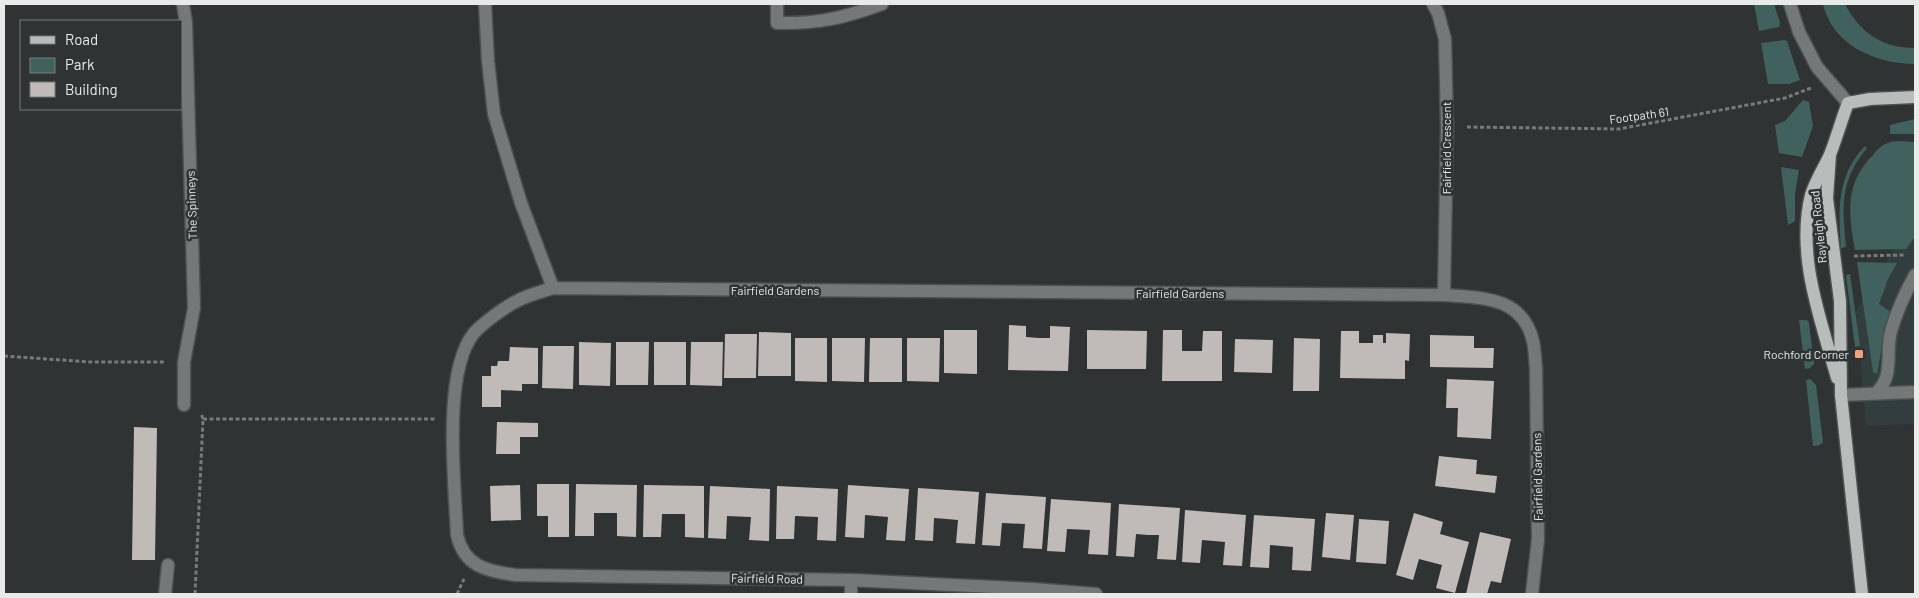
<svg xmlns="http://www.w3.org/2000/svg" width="1919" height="598" font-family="Barlow,sans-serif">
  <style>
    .built { fill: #323e3d }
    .green { fill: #41615e }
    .building { fill: #c0bbb8 }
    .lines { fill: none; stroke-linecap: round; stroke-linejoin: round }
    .minor-casing { stroke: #4c5050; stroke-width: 15 }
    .major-casing { stroke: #4c5050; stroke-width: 15 }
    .path { stroke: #777b7a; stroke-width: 3; stroke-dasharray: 4 2.5; stroke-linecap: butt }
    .minor { stroke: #757878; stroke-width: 12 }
    .major { stroke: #b8bdbc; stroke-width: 12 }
    .poi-dot { fill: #f1a17c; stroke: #2f3333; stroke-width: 2 }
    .labels { text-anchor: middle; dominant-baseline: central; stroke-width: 5; stroke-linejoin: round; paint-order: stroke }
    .street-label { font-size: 12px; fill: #e7eae9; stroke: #2f3333 }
    .poi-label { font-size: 12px; fill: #e7eae9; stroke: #2f3333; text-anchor: end }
  </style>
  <rect width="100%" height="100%" fill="#2f3333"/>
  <!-- built -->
  <path class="built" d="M1915,215V424L1866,426L1856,311Z"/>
  <!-- green -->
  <path class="green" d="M1754,4H1774L1780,23L1779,27L1759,31Z
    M1823,4H1845C1860,33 1883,48 1915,48V64C1876,64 1832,45 1823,4Z
    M1784,40L1787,41L1800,80L1789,84H1768L1761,43Z
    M1803,100L1809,102L1813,126L1802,157L1779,153L1775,125L1785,121Z
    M1915,119V134H1890V125Z
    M1915,142V237L1906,249L1855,250C1848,213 1845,183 1873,155C1876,151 1882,144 1888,143C1896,140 1907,142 1915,142Z
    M1865,146L1867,148C1840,181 1842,206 1846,247L1841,248C1838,210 1837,175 1865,146Z
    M1781,167L1799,170L1795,194V221L1788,225Z
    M1857,262L1897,263L1888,279L1879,304L1892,313L1883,340L1877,374L1873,372Z
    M1850,274L1860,346L1855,347L1846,275Z
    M1799,320H1807L1809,323L1814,364L1810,368L1805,369Z
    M1810,379L1816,385L1823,442L1820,445L1813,446L1806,380Z"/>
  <!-- building -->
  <path class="building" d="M1009,325L1026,326V337L1039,338H1050V326L1070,327L1068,371L1008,370Z
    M944,330H977V374L944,373Z
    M1087,330L1147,331L1146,369H1087Z
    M1163,330H1182V351H1202L1203,331H1222V381H1162Z
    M1341,331H1359V343H1373V335H1383V343H1386V333L1410,334L1409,361L1405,360V379L1340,378Z
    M759,332L791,333V376H758Z
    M725,334H757L756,378H724Z
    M1430,335L1474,336V348H1494L1493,368L1430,367Z
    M795,338H827V382L795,381Z
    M832,338H865L864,382L832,381Z
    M870,338H902V382H869Z
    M907,338H940L939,382L907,381Z
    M1294,338L1320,339L1319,391H1293Z
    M1235,339L1273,340L1272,373L1234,372Z
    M579,342L611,343L610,386L579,385Z
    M616,342H649L648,385H616Z
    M654,342H686V385H654Z
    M691,342H723L722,386L690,385Z
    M543,346H574L573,389L542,388Z
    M510,347L538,348V384H522V391L501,390V407H482V376H491V366H497L498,361H509Z
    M1447,379L1494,381L1491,439L1457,437L1458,408H1446Z
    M497,422L538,423V437H520V454H496Z
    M134,427L157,428L155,560H132Z
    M1439,456L1477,460L1476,474L1497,476L1495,493L1435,486Z
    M537,484H569V537H548V516H537Z
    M576,484L637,485L636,537L617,536V513H594V536H575Z
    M520,485L521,520L491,521L490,486Z
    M644,485L704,486V538L685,537V514H662L661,537H643Z
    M848,485L909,489L905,541L886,540L888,517L865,515L864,538L845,537Z
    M710,486L770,489L769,541L749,540L751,517L727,516L726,539L708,538Z
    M777,486L838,489L836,541L817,540L818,517L795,516L794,539H776Z
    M918,488L979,492L975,544L956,543L958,520L947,519L934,518L933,541L915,540Z
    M986,493L1046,497L1042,549L1023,548L1025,524L1002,523L1000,546L982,545Z
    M1051,499L1111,503L1108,555L1088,554L1090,530L1067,529L1065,552L1047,551Z
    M1119,504L1180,508L1176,560L1157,559L1159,535H1148L1136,534L1134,557L1116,556Z
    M1185,510L1246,515L1242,566L1223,565L1225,542L1214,541L1202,540L1200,563L1182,562Z
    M1326,513L1354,515L1350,560L1322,557Z
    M1414,513L1443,522L1440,534L1469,542L1455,593L1436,588L1442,565L1419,559L1413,580L1396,575Z
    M1254,515L1315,519L1311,571L1292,570L1293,547L1270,545L1269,568L1250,567Z
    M1359,519L1389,521L1386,564L1356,562Z
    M1480,532L1511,539L1501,583L1491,581L1487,594H1466Z"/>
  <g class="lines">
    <!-- minor casing -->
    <g class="minor-casing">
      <path id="minor" d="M183,4L186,23L194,308L184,362V405
        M485,4L488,61L494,114L521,203L553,288
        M777,4V23C817,24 844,18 882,4
        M1433,4L1438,13L1445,39L1447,127L1444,295
        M1790,4L1799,32L1817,67L1848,103
        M1876,393C1895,375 1885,354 1891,331C1897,311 1905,293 1915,275
        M1841,395L1915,392
        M165,594L168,565
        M851,594V580
        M1096,594L1033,589L851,580L515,575C486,571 464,566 457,535C455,485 442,372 474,333C483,323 505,307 517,301C528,295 541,292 553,288L1444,295C1482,298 1522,296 1533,341C1535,350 1535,360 1536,368L1538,539L1532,594"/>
    </g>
    <!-- major casing -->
    <g class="major-casing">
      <path id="major" d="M1830,155L1827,198L1840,301L1841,395L1862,594
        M1837,378C1821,320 1796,256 1811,195C1815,182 1823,169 1829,157C1836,140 1841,121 1848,103L1870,99L1915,97"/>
    </g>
    <!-- path -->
    <path class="path" d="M1467,127L1619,129L1785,98L1811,88
      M1854,256L1905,255
      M4,356L90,362H165
      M203,419H435
      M195,594L203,419L201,413
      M457,594L464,579"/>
    <!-- minor -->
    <use href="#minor" class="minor"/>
    <!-- major -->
    <use href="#major" class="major"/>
  </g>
  <!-- markers -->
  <rect class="poi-dot" x="1854" y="349" width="10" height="10" rx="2.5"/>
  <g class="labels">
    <!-- street labels -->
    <g class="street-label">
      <text transform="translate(1639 115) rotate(-8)">Footpath 61</text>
      <text transform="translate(1446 148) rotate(-90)">Fairfield Crescent</text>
      <text transform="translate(191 205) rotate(-92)">The Spinneys</text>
      <text transform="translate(1818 227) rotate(-96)">Rayleigh Road</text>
      <text x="775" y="290">Fairfield Gardens</text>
      <text x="1180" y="293">Fairfield Gardens</text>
      <text transform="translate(1537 477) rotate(-91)">Fairfield Gardens</text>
      <text transform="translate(767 578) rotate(1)">Fairfield Road</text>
    </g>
    <!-- poi labels -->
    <g class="poi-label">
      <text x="1849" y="354">Rochford Corner</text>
    </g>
  </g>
  <!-- border -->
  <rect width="1919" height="598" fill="none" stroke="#e7eae9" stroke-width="10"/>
  <!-- legend -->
  <rect x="20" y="20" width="162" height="90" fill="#2f3333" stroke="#797c7c"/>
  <rect x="30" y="36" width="25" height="8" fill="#b8bdbc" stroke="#797c7c"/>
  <text x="65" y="45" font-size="15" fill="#e7eae9">Road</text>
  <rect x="30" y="58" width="25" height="15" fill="#41615e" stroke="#797c7c"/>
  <text x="65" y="70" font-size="15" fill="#e7eae9">Park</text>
  <rect x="30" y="82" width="25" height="15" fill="#c0bbb8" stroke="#797c7c"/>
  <text x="65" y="95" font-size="15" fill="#e7eae9">Building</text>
</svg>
